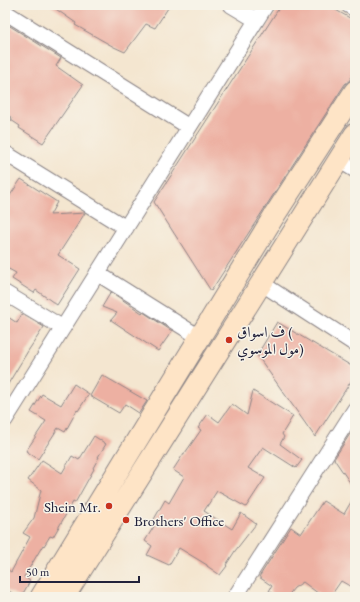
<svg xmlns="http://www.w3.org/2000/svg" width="360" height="602" font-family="'EB Garamond',Amiri,serif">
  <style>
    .building { fill: #edb0a2 }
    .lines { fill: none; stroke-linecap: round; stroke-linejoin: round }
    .street-casing { stroke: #8b8486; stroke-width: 17 }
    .secondary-casing { stroke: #8b8486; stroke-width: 23 }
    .street { stroke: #fff; stroke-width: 15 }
    .secondary { stroke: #fee4c6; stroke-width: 21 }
    .poi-dot { fill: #c8321e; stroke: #f7f3e8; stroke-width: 1.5 }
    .labels { text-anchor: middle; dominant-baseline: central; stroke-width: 3; stroke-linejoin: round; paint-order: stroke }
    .poi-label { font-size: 15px; fill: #22223b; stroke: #f7f3e8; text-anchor: start }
  </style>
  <rect width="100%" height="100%" fill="#f7f3e8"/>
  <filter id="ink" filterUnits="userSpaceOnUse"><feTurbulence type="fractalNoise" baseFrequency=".025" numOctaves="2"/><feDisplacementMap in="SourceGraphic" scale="8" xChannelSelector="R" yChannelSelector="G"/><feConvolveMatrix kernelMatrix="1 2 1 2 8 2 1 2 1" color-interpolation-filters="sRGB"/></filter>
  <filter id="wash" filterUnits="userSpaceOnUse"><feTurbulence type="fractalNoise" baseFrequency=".012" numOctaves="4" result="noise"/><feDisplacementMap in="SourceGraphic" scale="16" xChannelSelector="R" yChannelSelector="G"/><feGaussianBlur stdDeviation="0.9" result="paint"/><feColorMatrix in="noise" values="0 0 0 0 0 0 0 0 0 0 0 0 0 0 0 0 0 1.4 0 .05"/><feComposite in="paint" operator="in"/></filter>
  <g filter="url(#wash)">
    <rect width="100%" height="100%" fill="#f4e6d0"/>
    <g id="blocks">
      <!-- building -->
      <path class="building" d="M50,5H170L155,28L146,24L125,52L114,47L75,25L76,23Z
        M281,5H327L355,21V71L349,81L345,84L211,291L154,202Z
        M5,23L61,58L56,66L83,85L43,143L19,128L20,126L11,120L12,118L5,113Z
        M21,179L57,202L50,215L85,213L58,255L80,269L57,305L36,290L34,293L12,279L16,273L5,267V203Z
        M111,292L142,313L143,312L172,331L158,351L111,320L117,313L102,307Z
        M22,314L44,327L28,351L5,389V315L17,323Z
        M277,322L355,368V375L315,437L257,355Z
        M102,375L147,401L139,413L125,404L119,413L90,396Z
        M74,384L89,394L78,411L77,410L65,432L58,428L38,459L26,451L46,421L31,412L42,394L61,405Z
        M253,391L293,416L282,434L284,437L280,444L302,460L296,468L263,447L248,468L265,478L246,507L217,491L204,511L232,529L241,513L256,524L235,551L226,565L227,566L220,575L207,566V565L179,548L169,565L147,555L152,546L145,541L156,523L153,521L165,500L169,503L184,477L173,470L184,453H185L201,430L198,428L208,414L219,422L232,404L247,415Z
        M355,426V490L334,459Z
        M94,436L106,444L98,457H99L93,468L94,469L75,503L73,502L53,537L50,536L44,546L43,545L24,577L30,581L21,597H19L5,589V568L11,572L30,537L23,533L34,518L41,490L28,480L42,460L62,473L72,456L79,460Z
        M355,495V589L341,581L330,597H323L303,582L294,588L287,597H279L269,591L272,586L259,577L291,527L301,534L323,501L344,514Z"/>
    </g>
  </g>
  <g filter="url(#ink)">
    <use href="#blocks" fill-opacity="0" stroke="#8b8486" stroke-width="1"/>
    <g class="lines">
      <!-- street casing -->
      <g class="street-casing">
        <path id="street" d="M231,5L256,20
          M348,5L355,9
          M5,12L189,127
          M5,153L126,228
          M339,160L355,170
          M97,273L199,337
          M261,283L355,344
          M5,293L63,328
          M5,420L266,5
          M235,597L355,409"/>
      </g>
      <!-- secondary casing -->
      <g class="secondary-casing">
        <path id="secondary" d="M41,597L274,216L355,91
          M64,597L355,134"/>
      </g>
      <!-- street -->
      <use href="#street" class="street"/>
      <!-- secondary -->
      <use href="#secondary" class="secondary"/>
    </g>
  </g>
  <!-- markers -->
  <g class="poi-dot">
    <circle cx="229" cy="340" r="4"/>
    <circle cx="109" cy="506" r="4"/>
    <circle cx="126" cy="520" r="4"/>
  </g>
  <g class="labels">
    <!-- poi labels -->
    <g class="poi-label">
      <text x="237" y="331">ف اسواق (<tspan x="237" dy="17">مول الموسوي)</tspan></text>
      <text x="101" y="506" text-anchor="end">Shein Mr.</text>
      <text x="134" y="520">Brothers' Office</text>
    </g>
  </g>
  <!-- margin -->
  <rect width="360" height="602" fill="none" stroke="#f7f3e8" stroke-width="20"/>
  <!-- scale -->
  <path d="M20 576v6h119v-6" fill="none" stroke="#22223b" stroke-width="2"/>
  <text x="26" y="576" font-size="12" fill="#22223b" stroke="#f7f3e8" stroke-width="3" paint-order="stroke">50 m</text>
</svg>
